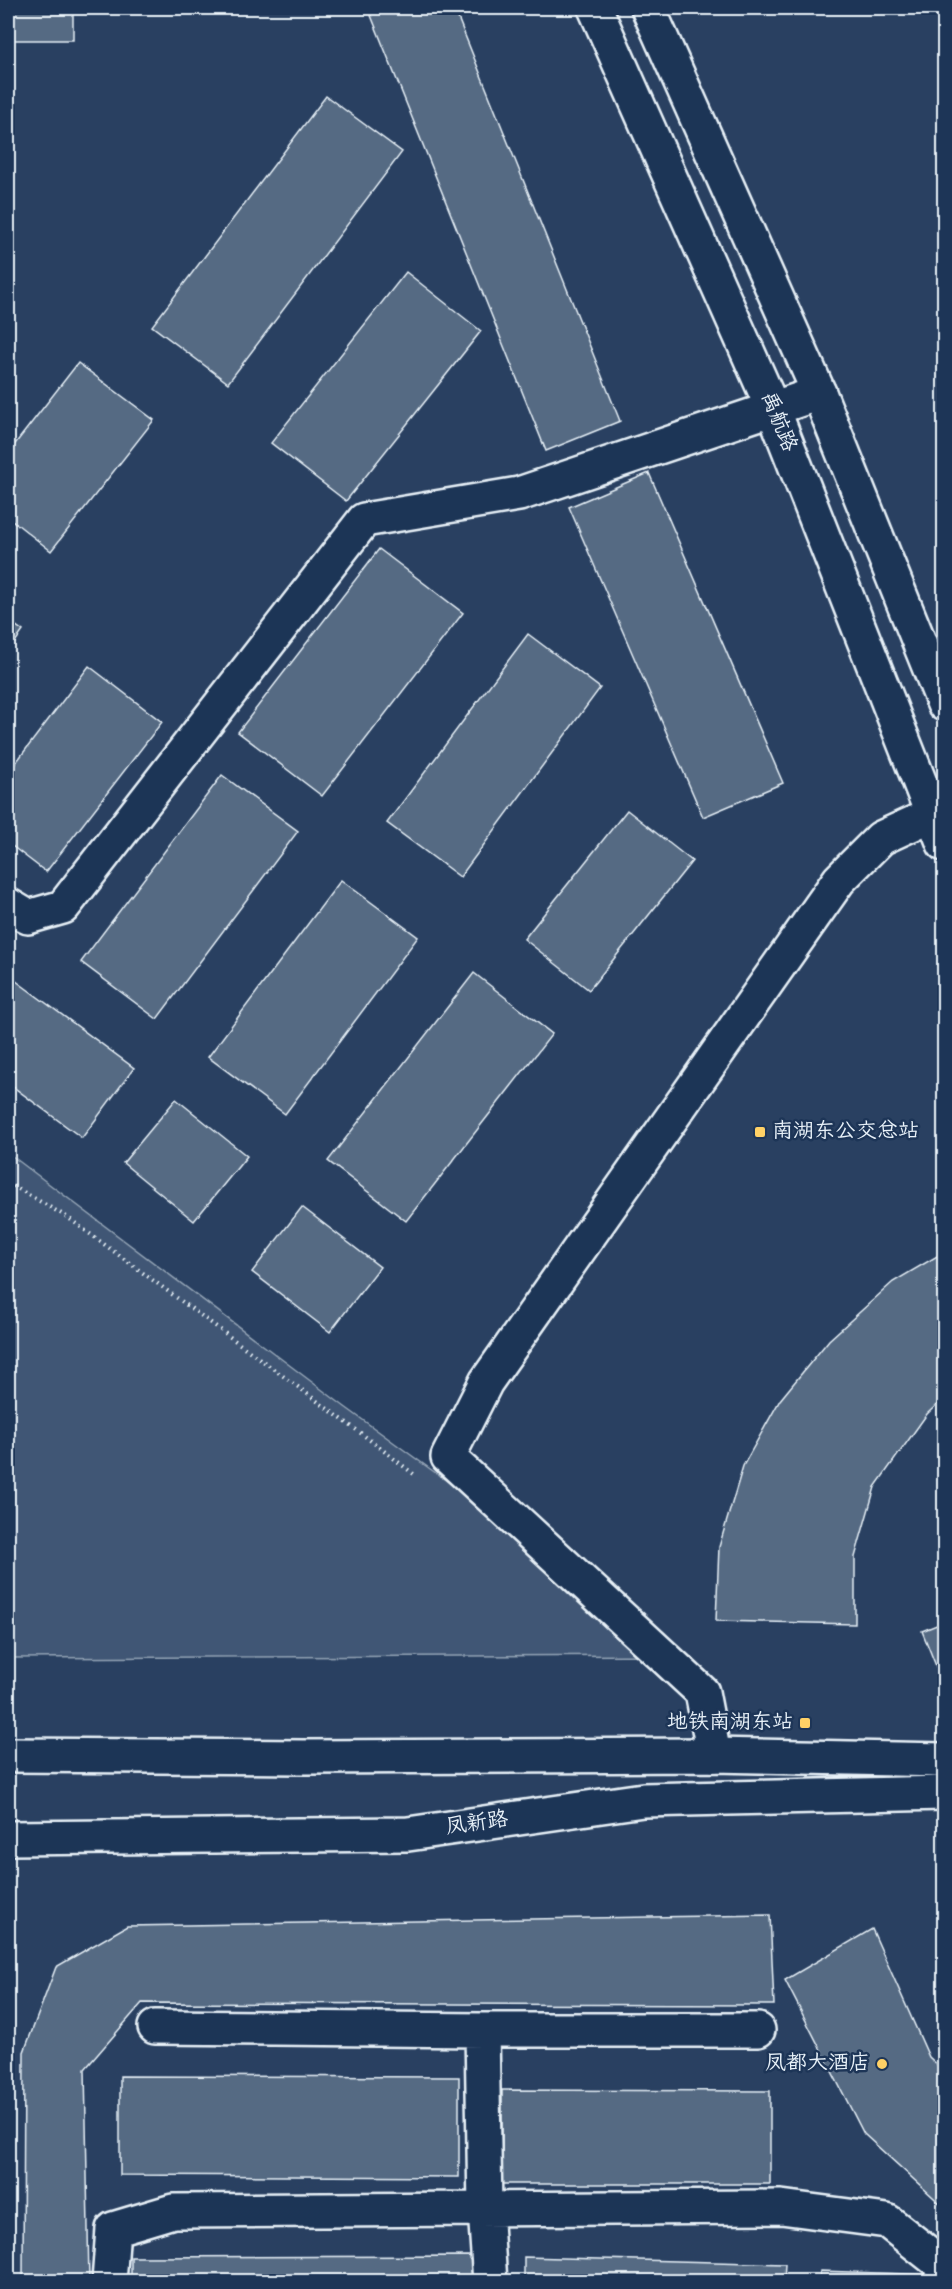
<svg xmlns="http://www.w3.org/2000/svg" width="952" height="2289" font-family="'Indie Flower','LXGW WenKai TC',sans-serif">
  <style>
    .green { fill: #415774; stroke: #94a4b6; stroke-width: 1.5 }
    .building { fill: #556a83; stroke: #e8f1f8; stroke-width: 1.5 }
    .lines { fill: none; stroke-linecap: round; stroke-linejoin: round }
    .minor-casing { stroke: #e8f1f8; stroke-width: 38 }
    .major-casing { stroke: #e8f1f8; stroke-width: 38 }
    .path { stroke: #e8f1f8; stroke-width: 4; stroke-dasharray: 1.5 4.5; stroke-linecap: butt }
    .minor { stroke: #1d3557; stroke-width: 33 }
    .major { stroke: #1d3557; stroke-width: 33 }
    .poi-dot { fill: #ffd166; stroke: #1d3557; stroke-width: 2 }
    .labels { text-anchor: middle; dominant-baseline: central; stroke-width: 5; stroke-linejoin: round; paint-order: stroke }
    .street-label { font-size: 21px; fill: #e8f1f8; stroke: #1d3557 }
    .poi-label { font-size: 21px; fill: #e8f1f8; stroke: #1d3557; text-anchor: end }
  </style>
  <rect width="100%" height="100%" fill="#294061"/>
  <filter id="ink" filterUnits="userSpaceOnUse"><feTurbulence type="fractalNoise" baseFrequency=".0167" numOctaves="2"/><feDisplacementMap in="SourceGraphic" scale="12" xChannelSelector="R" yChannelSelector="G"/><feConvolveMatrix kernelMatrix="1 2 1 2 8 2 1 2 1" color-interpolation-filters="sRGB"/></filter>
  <g filter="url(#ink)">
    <!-- green -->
    <path class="green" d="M8,1153L345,1407L686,1655L8,1658Z"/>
    <!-- building -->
    <path class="building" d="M8,8H73V40H8Z
      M368,8H454L620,421L546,451Z
      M326,96L402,152L228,383L152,326Z
      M406,272L481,331L346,501L271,443Z
      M78,363L154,420L51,551L8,517V453Z
      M649,473L783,783L703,817L569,507Z
      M379,549L463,613L322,796L238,732Z
      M8,620L23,631L8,652Z
      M528,634L600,688L460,877L387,823Z
      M89,666L162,722L46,872L8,843V773Z
      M222,775L298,831L157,1019L81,962Z
      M627,810L692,861L589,990L524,939Z
      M341,880L418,937L285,1114L208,1057Z
      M474,973L552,1034L406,1221L328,1161Z
      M8,975L134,1068L82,1138L8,1083Z
      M176,1099L247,1156L194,1221L123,1163Z
      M302,1207L380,1267L330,1332L252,1272Z
      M944,1252V1398L927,1414L875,1487L855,1557V1624L716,1621L719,1547L743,1466L780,1400L829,1340L893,1282Z
      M944,1622V1668L938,1671L922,1631Z
      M770,1915L774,2005L142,2003L85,2069L89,2282H23L24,2052L56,1967L127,1926Z
      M872,1929L929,2057L944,2071V2207L864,2134L785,1980Z
      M120,2076L459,2077V2177L120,2175Z
      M502,2090L770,2091V2184H502Z
      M473,2256V2282H131V2257Z
      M524,2257L785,2264L784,2282H524Z
      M820,2271L936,2275L935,2282H819Z"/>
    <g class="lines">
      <!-- minor casing -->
      <g class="minor-casing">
        <path id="minor" d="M8,905L28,917L63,907L364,520L519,494L819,393
          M714,1755L702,1692L448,1457L486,1382L839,880L881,838L944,809
          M155,2027L482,2030
          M109,2282L113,2229L173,2211L781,2207L887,2221L944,2266
          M490,2282L485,2209L482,2030H758"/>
      </g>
      <!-- major casing -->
      <g class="major-casing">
        <path id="major" d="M595,8L773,409L944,844
          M648,8L819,393L944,704
          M8,1755L303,1757L714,1755L944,1760
          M8,1838L408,1834L643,1800L944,1793"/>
      </g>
      <!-- path -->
      <path class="path" d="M8,1183L67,1217L362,1434L415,1475"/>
      <!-- minor -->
      <use href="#minor" class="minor"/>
      <!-- major -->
      <use href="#major" class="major"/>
    </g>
  </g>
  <!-- markers -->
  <g class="poi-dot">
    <rect x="754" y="1126" width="12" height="12" rx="3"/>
    <rect x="799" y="1717" width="12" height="12" rx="3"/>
    <circle cx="882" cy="2064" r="6"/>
  </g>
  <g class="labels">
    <!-- street labels -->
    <g class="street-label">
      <text transform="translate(778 422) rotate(68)">禹航路</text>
      <text transform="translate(477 1824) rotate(-8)">凤新路</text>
    </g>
    <!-- poi labels -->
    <g class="poi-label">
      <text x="772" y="1132" text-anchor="start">南湖东公交总站</text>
      <text x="793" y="1723">地铁南湖东站</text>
      <text x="870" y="2064">凤都大酒店</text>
    </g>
  </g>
  <!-- margin -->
  <rect width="952" height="2289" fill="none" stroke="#1d3557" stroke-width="30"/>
  <rect x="15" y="15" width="922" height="2259" fill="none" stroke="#e8f1f8" stroke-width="2" filter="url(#ink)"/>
</svg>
